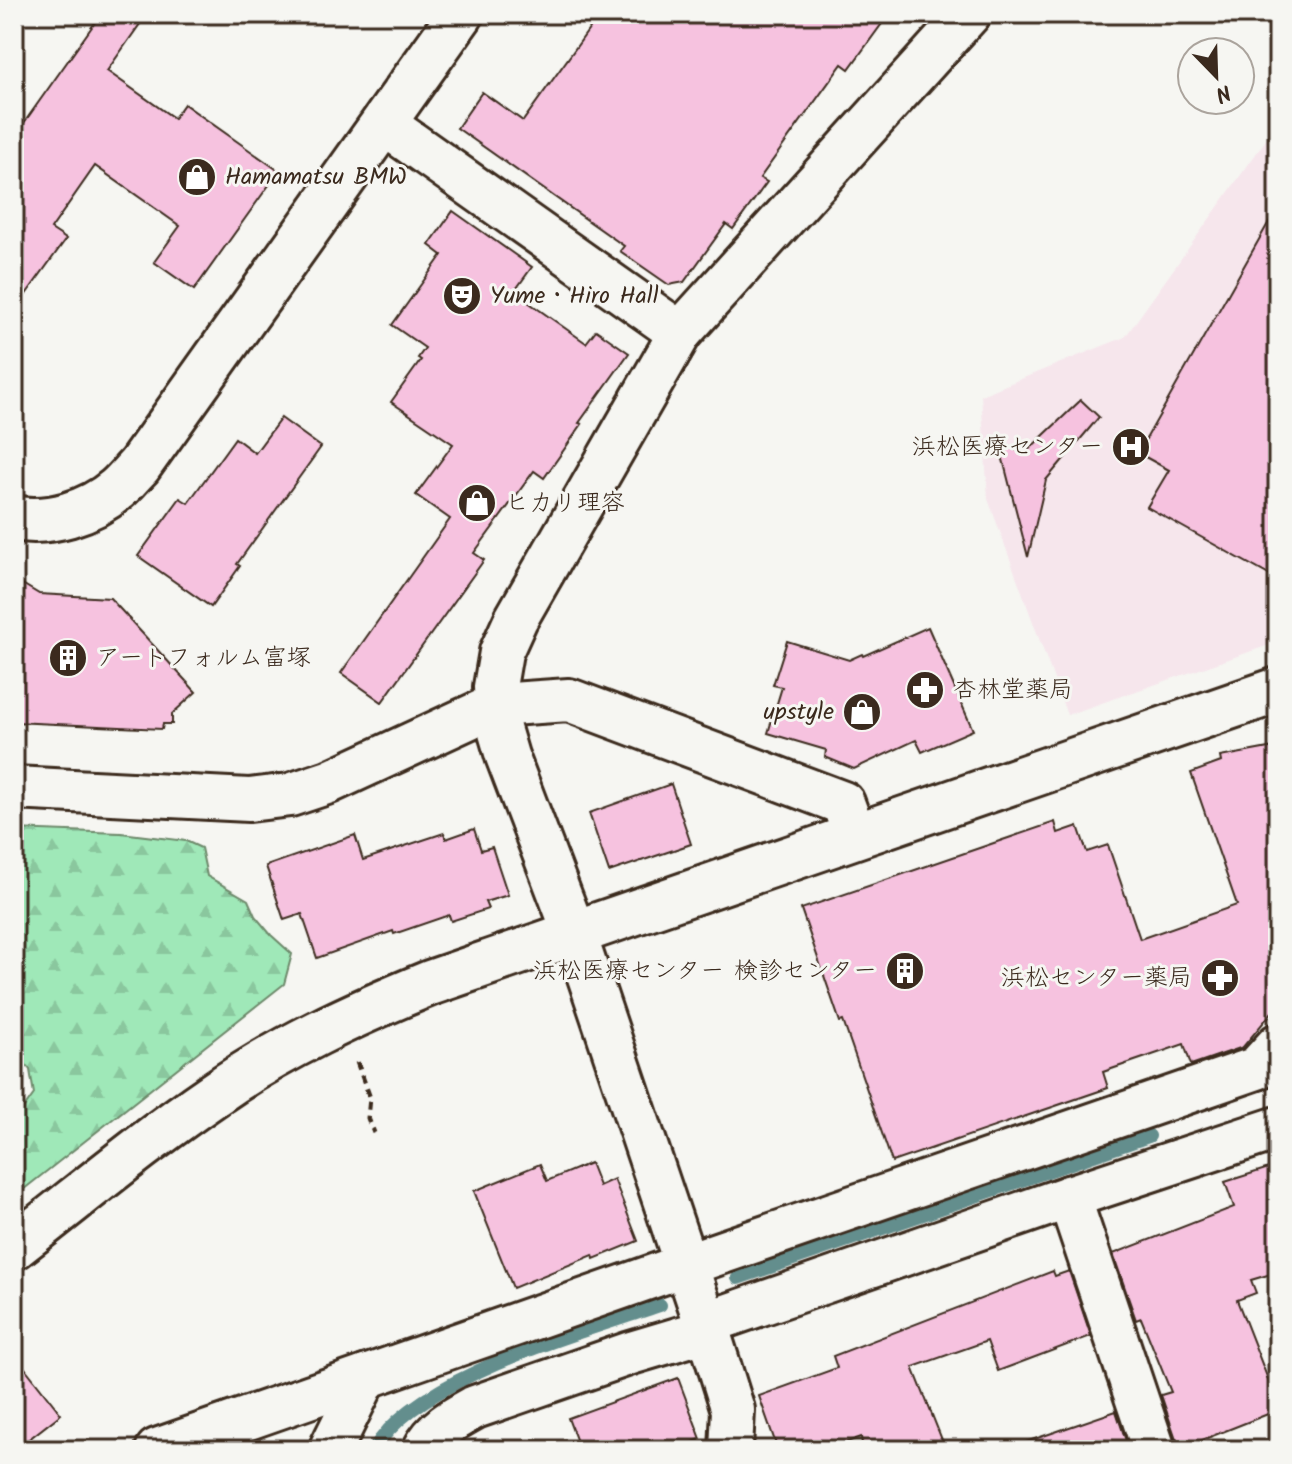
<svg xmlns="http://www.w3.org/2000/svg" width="1292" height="1464" font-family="Kalam,'Klee One',sans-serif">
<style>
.built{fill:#f6e6ec}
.forest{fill:url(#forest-firs);stroke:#6d896b;stroke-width:2}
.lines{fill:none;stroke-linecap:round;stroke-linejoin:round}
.stream{stroke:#648e8d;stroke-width:14}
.building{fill:#f6c2df;stroke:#3b2a1e;stroke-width:2}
.minor-casing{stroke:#3b2a1e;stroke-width:48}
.tertiary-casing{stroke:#3b2a1e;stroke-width:50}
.path{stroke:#3b2a1e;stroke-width:5;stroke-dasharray:8 6;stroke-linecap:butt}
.minor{stroke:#f6f6f2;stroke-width:42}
.tertiary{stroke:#f6f6f2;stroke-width:44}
.labels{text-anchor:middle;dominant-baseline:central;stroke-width:6;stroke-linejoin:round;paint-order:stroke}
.poi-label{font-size:24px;fill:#3b2a1e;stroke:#f6f6f2;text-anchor:start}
</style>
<defs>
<pattern id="forest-firs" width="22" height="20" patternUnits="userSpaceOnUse" patternTransform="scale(2)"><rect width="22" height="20" fill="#9fe8b8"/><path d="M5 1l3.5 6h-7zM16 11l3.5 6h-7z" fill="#8ac79e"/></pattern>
</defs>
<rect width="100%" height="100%" fill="#f6f6f2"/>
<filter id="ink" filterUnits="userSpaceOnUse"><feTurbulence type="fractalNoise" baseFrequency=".0125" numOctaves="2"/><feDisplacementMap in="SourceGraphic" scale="16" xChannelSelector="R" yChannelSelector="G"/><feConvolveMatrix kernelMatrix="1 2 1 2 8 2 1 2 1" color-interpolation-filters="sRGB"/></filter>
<g filter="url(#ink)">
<polygon class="built" points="1278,123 1278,642 1067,715 988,499 981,395 1125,337"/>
<polygon class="forest" points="14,829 121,833 186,841 201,848 207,876 248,900 255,916 271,935 292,954 284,984 14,1197 14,1122 34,1094 30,1070 14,1050"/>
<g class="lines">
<g class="stream">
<polyline points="738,1278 1149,1136"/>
<path d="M374,1450c40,-73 209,-118 286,-145"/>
</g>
</g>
<g class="building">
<polygon points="101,14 147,14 107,71 174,118 184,104 279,171 194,290 154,262 180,226 95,166 51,229 66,239 14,311 14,137"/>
<polygon points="600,14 889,14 849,69 842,64 760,178 767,182 733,229 726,224 684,282 669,285 620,251 624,246 457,128 482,92 523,121"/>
<polygon points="1278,206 1278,580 1147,507 1169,470 1138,453"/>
<polygon points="453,211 532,267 514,292 586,343 596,330 629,353 579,423 582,424 544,478 534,471 474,553 484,560 382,702 341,673 450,519 416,495 453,444 391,402 421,360 418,358 425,348 392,325 442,255 429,245"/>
<polygon points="1081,400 1099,417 1046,480 1028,557 998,440 1024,454"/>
<polygon points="281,418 321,447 237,564 240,566 211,607 138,556 180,498 188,503 235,438 255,453"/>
<polygon points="14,579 39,594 110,598 196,692 172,714 172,724 163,724 162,729 14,722"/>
<polygon points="928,627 973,730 922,752 916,740 854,769 825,757 826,750 768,733 782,687 773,685 787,641 849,660 862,654 863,656"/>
<polygon points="1274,747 1278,766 1278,1005 1243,1047 1191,1065 1184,1044 1103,1072 1108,1088 892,1162 843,1021 840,1022 801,909 1055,822 1058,833 1078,826 1087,852 1108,845 1140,939 1237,905 1191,773 1221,762 1220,757"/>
<polygon points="671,784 691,844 609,872 589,813"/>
<polygon points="474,829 481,850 492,847 508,895 485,902 488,909 451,921 449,915 394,934 393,931 317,958 302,914 284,920 266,866 355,835 363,860 444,833 446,839"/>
<polygon points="590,1163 599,1186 614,1179 638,1241 594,1259 593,1255 513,1288 474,1191 540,1164 547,1181"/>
<polygon points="1278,1165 1278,1272 1251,1280 1256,1293 1237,1300 1278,1405 1278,1410 1177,1450 1177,1442 1161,1395 1171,1392 1141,1318 1136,1320 1113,1254 1234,1207 1225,1182"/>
<polygon points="1053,1271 1055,1276 1069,1271 1091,1336 998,1371 987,1341 913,1367 946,1450 863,1450 861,1437 825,1450 778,1450 759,1396 837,1368 833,1356"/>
<polygon points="14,1354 61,1414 15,1450 14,1450"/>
<polygon points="678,1378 701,1439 672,1450 580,1450 568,1418"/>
<polygon points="1116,1411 1129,1450 1021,1450 1020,1444"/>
</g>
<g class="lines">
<defs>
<g id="minor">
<polyline points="383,123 680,333"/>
<polyline points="14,788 249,800 290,795 329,782 496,705 569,700 843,803 855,836"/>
<polyline points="1069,1197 1154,1450"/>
<polyline points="706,1323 1069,1197 1278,1128"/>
<polyline points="157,1450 685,1265 1257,1068 1278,1045"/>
<polyline points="330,1450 366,1377"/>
<path d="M424,1450c10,-21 31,-32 51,-43l156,-54 77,-23"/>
<polyline points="731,1450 733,1410 708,1330 574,932 507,756 497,722 495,687 501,652 516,619 680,333 969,14"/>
</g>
<g id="tertiary">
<path d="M14,518c35,7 76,-6 103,-29 8,-7 15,-16 22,-23l322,-452"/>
<path d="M14,1247c66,-51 130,-105 199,-152 67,-47 141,-81 217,-112l848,-293"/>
</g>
</defs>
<use href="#minor" class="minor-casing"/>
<use href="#tertiary" class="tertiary-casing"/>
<polyline class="path" points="357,1062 370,1098 368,1118 374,1133"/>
<use href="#minor" class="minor"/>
<use href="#tertiary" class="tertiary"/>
</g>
</g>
<defs>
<symbol id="shop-disc" viewBox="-11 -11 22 22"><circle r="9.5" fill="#3b2a1e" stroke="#f6f6f2"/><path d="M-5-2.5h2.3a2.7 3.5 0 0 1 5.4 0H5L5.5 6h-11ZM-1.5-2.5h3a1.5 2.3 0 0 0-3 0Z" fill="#fff"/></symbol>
<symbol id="theatre-disc" viewBox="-11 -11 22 22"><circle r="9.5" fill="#3b2a1e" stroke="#f6f6f2"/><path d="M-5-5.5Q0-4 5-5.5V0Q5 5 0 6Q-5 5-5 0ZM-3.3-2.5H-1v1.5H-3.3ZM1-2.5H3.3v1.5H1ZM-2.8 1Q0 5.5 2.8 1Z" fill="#fff"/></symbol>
<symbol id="hospital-disc" viewBox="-11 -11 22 22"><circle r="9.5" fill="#3b2a1e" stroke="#f6f6f2"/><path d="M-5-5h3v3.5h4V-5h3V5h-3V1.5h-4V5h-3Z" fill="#fff"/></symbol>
<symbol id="building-disc" viewBox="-11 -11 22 22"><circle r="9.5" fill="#3b2a1e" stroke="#f6f6f2"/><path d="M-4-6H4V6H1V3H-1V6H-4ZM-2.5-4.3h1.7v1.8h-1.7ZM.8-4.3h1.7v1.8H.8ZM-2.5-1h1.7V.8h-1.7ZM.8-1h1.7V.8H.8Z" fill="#fff"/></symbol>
<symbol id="pharmacy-disc" viewBox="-11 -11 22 22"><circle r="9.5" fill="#3b2a1e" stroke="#f6f6f2"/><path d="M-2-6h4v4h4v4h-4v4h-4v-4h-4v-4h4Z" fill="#fff"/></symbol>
</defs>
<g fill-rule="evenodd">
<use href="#shop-disc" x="175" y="155" width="44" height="44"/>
<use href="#theatre-disc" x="440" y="274" width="44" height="44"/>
<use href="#hospital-disc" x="1109" y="425" width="44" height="44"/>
<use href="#shop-disc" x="455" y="481" width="44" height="44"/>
<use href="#building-disc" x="46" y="636" width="44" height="44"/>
<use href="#pharmacy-disc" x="903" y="668" width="44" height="44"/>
<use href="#shop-disc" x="840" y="690" width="44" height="44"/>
<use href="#building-disc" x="883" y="949" width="44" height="44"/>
<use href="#pharmacy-disc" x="1198" y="956" width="44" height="44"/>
</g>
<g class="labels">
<g class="poi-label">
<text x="225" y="177">Hamamatsu BMW</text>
<text x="490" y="296">Yume・Hiro Hall</text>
<text x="1103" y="447" text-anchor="end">浜松医療センター</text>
<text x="505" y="503">ヒカリ理容</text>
<text x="96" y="658">アートフォルム富塚</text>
<text x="953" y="690">杏林堂薬局</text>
<text x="834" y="712" text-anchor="end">upstyle</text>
<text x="877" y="971" text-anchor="end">浜松医療センター 検診センター</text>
<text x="1192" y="978" text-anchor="end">浜松センター薬局</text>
</g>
</g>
<rect width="1292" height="1464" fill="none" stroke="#f6f6f2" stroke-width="48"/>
<rect x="24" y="24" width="1244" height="1416" fill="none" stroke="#3b2a1e" stroke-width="3" filter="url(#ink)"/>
<g transform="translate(1216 76) rotate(157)"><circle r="38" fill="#f6f6f2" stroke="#aba49d" stroke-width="2"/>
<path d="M0-6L14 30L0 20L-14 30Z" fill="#3b2a1e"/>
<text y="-12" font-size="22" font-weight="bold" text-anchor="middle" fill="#3b2a1e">N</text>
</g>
</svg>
